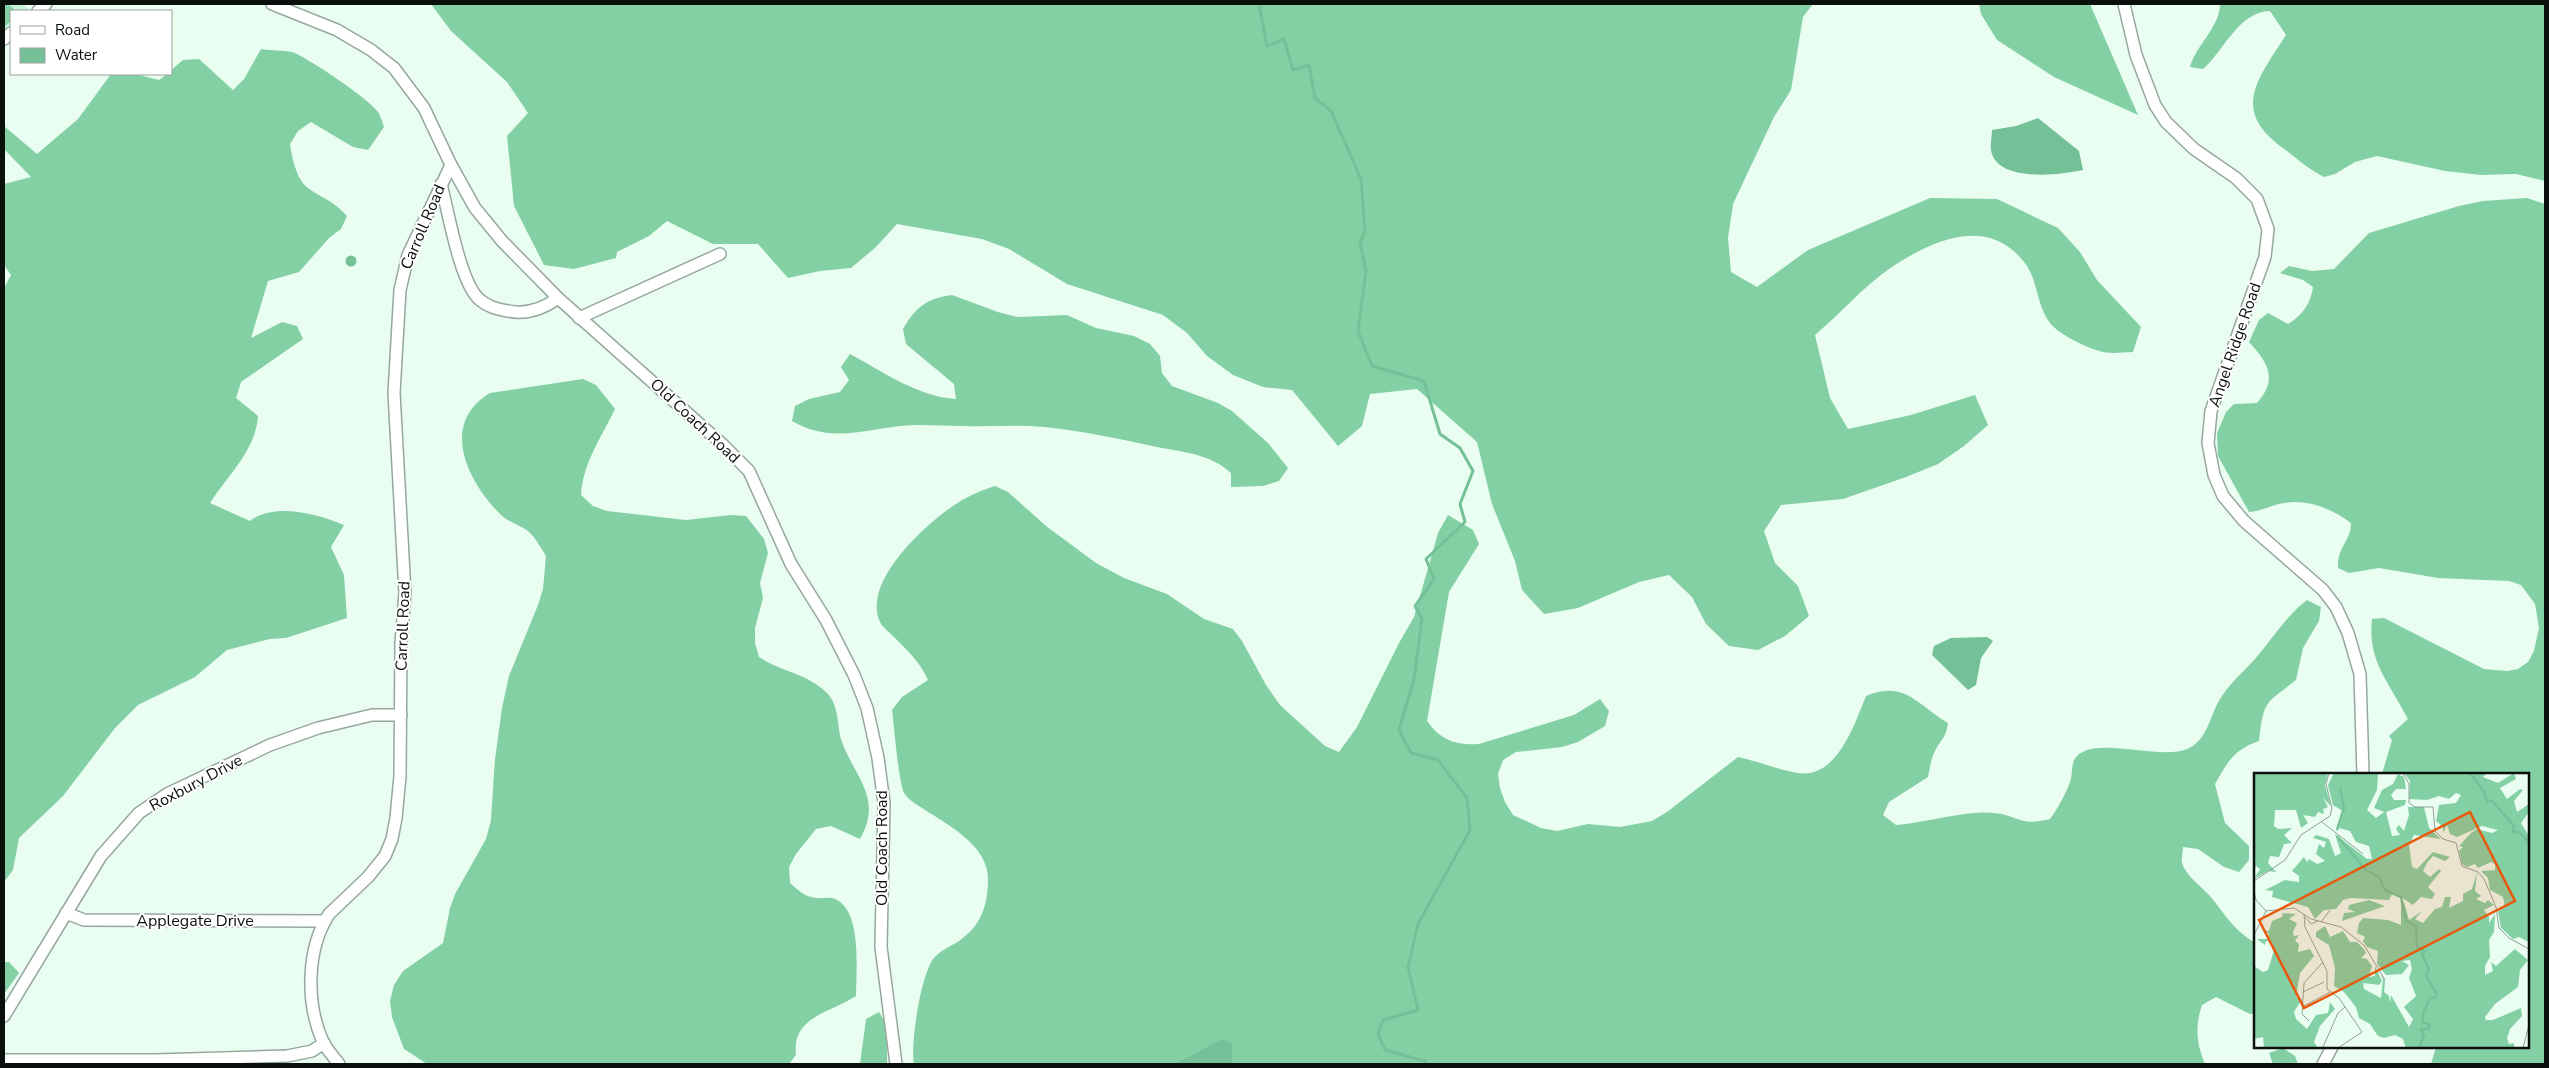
<svg xmlns="http://www.w3.org/2000/svg" width="2549" height="1068" font-family="'Nunito Sans',sans-serif">
<style>
.green{fill:#c4f5d8}
.forest{fill:#83d0a5}
.water{fill:#74c197}
.lines{fill:none;stroke-linecap:round;stroke-linejoin:round}
.stream{stroke:#74c197;stroke-width:3}
.minor-casing{stroke:#96a89d;stroke-width:14}
.minor{stroke:#fff;stroke-width:11}
.labels{text-anchor:middle;dominant-baseline:central;stroke-width:4;stroke-linejoin:round;paint-order:stroke}
.street-label{font-size:16px;fill:#0a110d;stroke:#fff}
.inset-river{fill:none;stroke:#74c197;stroke-width:2.5}
.inset-road{fill:none;stroke:#909f96;stroke-width:1}
.view{fill:#e8590c;fill-opacity:0.15;stroke:#e8590c;stroke-width:2.5}
.inset-edge{fill:none;stroke:#0a110d;stroke-width:2.5}
</style>
<rect width="100%" height="100%" fill="#eafdf1"/>
<polygon class="green" points="4,4 21,4 31,10 11,11 11,28 4,34"/>
<g class="forest">
<polygon points="4,4 8,4 16,11 11,11 11,21 4,27"/>
<path d="M431,4h1382l-10,13 -12,73 -17,27 -41,87 -5,34 3,34 26,15 51,-37 122,-52 67,1 61,29 22,24 17,28 44,47 -8,25c-9,0 -21,2 -30,0 -14,-3 -45,-18 -53,-29 -13,-17 -12,-40 -23,-57 -37,-53 -95,-26 -138,3 -25,17 -50,46 -74,66l15,63 18,31 63,-14 64,-20 13,30 -24,21 -26,18 -32,13 -63,22 -62,6 -17,26 11,32 23,23 11,30 -24,20 -27,14 -29,-4 -23,-22 -14,-27 -23,-22 -30,7 -61,26 -34,6 -22,-24 -7,-29 -23,-57 -15,-62 -60,-53 -47,5 -8,32 -24,20 -46,-56 -29,-3 -30,-12 -26,-19 -20,-23 -24,-18 -96,-31 -58,-35 -27,-10 -85,-15 -21,23 -25,21 -31,3 -32,7 -30,-34h-45l-46,-23 -18,15 -32,16 -1,6 -42,11 -30,-4 -30,-59 -7,-70 21,-23 -21,-31 -56,-51z"/>
<polygon points="1979,4 2090,4 2138,115 2054,77 1997,40 1981,14"/>
<path d="M2220,4h325v177l-29,-7 -35,1 -36,-4 -68,-15 -22,6 -20,12 -11,3c-16,-8 -28,-19 -41,-29 -53,-38 -25,-69 3,-113l-16,-24c-32,1 -46,40 -67,58l-13,-2c6,-22 30,-40 30,-63z"/>
<path d="M261,49c10,2 22,1 31,3 15,5 77,47 86,60 3,4 4,10 6,15l-16,23 -15,-3 -42,-25 -13,9 -8,13c2,13 6,35 18,44 15,11 25,12 39,28l-6,13 -12,9 -30,34 -31,9 -17,57 31,-16 15,4 6,13 -62,43 -5,16 22,18c-2,34 -31,60 -48,87l40,18c24,-19 68,-7 94,4l-13,22 13,28 3,43 -61,20 -16,1 -43,11 -32,27 -57,28 -23,23 -52,68 -44,42 -6,32 -9,12v-594l7,-13 -7,-10v-81l27,-7 -27,-28v-23l33,28 41,-35 33,-45h24l24,6 8,-6h4v-4l12,-10 16,-1 34,31 11,-11z"/>
<path d="M2527,198l18,6v860h-114l5,-17h92v-273h-146l10,-34 -3,-4 19,-17c-18,-36 -41,-57 -36,-100l12,-1 100,51 23,2 11,-2 10,-7 6,-11 5,-23 -4,-24 -14,-19 -12,-4 -71,-3 -59,-10 -30,5 -11,-5c-1,-22 13,-26 13,-45 -18,-14 -44,-24 -67,-20 -13,2 -22,8 -35,9l-31,-56 -1,-23 9,-21 8,-8 23,-1c22,-25 10,-41 -8,-61l10,-22 9,-7 20,11c14,-8 23,-21 25,-37l-10,-7 -23,-7 9,-7 23,5 22,-2 35,-36 90,-27 24,-5z"/>
<path d="M952,295l46,17 19,5 50,-2 29,13 38,8 16,8 10,12 2,17 10,13 46,17 14,8 36,32 20,25 -9,13 -16,5 -32,1v-14c-20,-19 -48,-21 -74,-26 -37,-8 -74,-16 -112,-20 -28,-3 -55,0 -83,-1 -15,0 -30,-1 -45,-1 -47,1 -82,21 -125,-4l3,-15 14,-7 31,-7 9,-12 -8,-13 9,-13c32,17 68,43 106,45l-2,-15 -48,-40 -3,-15c12,-21 24,-31 49,-34z"/>
<path d="M583,379l13,6 19,24c-14,29 -32,54 -34,86l12,11 14,5 79,9 45,-5 15,1 18,23 4,14 -8,30 3,15 -8,30v15l4,14c21,14 49,17 67,35 13,12 11,32 15,47 12,37 43,58 19,100l-29,-13 -15,3 -20,25 -7,13 1,16c8,7 15,14 26,15 5,1 11,-1 16,0 31,8 24,73 24,98 -26,17 -65,21 -60,59l-7,9h-362l-23,-15 -12,-32 -2,-16 4,-16 9,-14 40,-28 7,-35 5,-14 31,-55 5,-19 4,-61 7,-51 7,-32 29,-71 5,-16 3,-33c-5,-8 -11,-19 -18,-25 -9,-6 -22,-10 -29,-18 -33,-34 -59,-90 -9,-120z"/>
<path d="M995,486l13,6 38,34 50,37 28,15 43,16 37,25 29,10 9,12 24,44 14,20 45,41 14,6 18,-25 42,-84 15,-26 24,-84 10,-18 25,15 6,14 -30,48 -22,129c13,19 30,25 52,23l95,-29 26,-16 9,12 -4,15 -27,16 -16,5 -46,5 -13,8 -5,14 2,14 5,14 8,13 28,13 16,3 31,-7 32,3 32,-6 15,-9 71,-55c20,4 39,13 60,16 39,6 56,-48 68,-77 39,-16 50,8 82,27 -2,14 -5,14 -12,26 -5,8 -6,19 -8,28l-39,25 -6,13 13,10c28,-2 72,-15 97,-12 26,2 26,14 57,6 9,-13 16,-25 21,-40 1,-6 1,-14 3,-19 15,-27 85,1 113,-11 21,-9 22,-32 33,-50 9,-15 23,-27 35,-40 18,-21 30,-42 52,-59l14,7 -2,14 -16,27 -7,32c-32,25 -32,20 -37,61 -26,9 -31,21 -44,43l10,39 24,23v14l-10,12 -15,-5 -26,-18 -15,-2c0,5 -2,12 -1,16 4,13 19,23 28,33 14,17 23,33 42,45l3,-1v74h-5l-34,-17 -14,8c-7,20 -6,39 3,59h-1291c-4,-19 7,-91 20,-106 6,-7 17,-12 25,-17 22,-15 29,-36 29,-62 0,-32 -36,-52 -60,-67 -8,-6 -18,-10 -24,-19 -5,-9 -10,-68 -12,-83l10,-13 26,-17c-8,-18 -21,-30 -35,-44 -4,-4 -11,-9 -13,-14 -20,-42 54,-107 86,-124 9,-5 19,-9 29,-12z"/>
<polygon points="4,962 9,962 19,973 4,994"/>
<polygon points="879,1012 887,1025 887,1064 860,1064 866,1019"/>
<polygon points="2283,1048 2295,1056 2298,1064 2273,1064 2269,1053"/>
</g>
<g class="water">
<path d="M2038,118l41,33 4,19c-22,5 -87,13 -92,-20 -1,-6 1,-14 1,-20l24,-4z"/>
<circle cx="351" cy="261" r="5.5"/>
<polygon points="1987,637 1993,641 1981,658 1976,685 1968,690 1932,655 1934,646 1951,638"/>
<polygon points="1223,1039 1232,1044 1232,1064 1175,1064"/>
</g>
<g class="lines">
<polyline class="stream" points="1259,4 1267,46 1284,39 1293,70 1309,65 1315,98 1331,111 1361,179 1365,232 1360,242 1366,271 1358,331 1372,366 1424,381 1440,434 1460,448 1473,471 1460,504 1465,522 1426,559 1434,579 1415,606 1422,619 1414,679 1399,730 1411,753 1438,760 1467,798 1470,830 1418,924 1408,967 1418,1010 1383,1020 1378,1034 1385,1050 1425,1061 1426,1064"/>
<defs>
<g id="minor">
<polyline points="272,4 337,30 371,50 394,68 424,108 451,165 475,208 502,241 558,298 722,444 749,471 791,564 826,620 854,675 867,708 878,758 884,803 881,947 896,1064"/>
<polyline points="2124,4 2136,55 2155,105 2166,122 2194,149 2236,178 2257,199 2268,229 2265,257 2211,411 2208,443 2214,475 2223,496 2244,521 2323,590 2336,607 2348,633 2360,674 2363,774"/>
<polyline points="38,11 46,4"/>
<polyline points="4,39 11,33"/>
<path d="M441,184c7,26 19,100 39,116 8,7 17,9 28,11 19,4 35,-2 50,-13"/>
<polyline points="579,318 720,254"/>
<polyline points="66,913 84,920 325,921"/>
<polyline points="4,1016 101,856 139,813 167,794 270,745 318,728 372,715 401,715"/>
<polyline points="4,1060 156,1060 287,1056 312,1051 324,1043"/>
<path d="M339,1064c-5,-7 -12,-14 -16,-22 -17,-38 -17,-92 6,-128l39,-37 17,-21 7,-17 4,-21 4,-42 1,-133 4,-50 -11,-200 6,-103 8,-35 43,-90"/>
<polyline points="2323,1064 2332,1047"/>
</g>
</defs>
<use href="#minor" class="minor-casing"/>
<use href="#minor" class="minor"/>
</g>
<g class="labels">
<g class="street-label">
<text transform="translate(423 227) rotate(-67)">Carroll Road</text>
<text transform="translate(2235 345) rotate(-71)">Angel Ridge Road</text>
<text transform="translate(695 421) rotate(43)">Old Coach Road</text>
<text transform="translate(403 626) rotate(-88)">Carroll Road</text>
<text transform="translate(196 783) rotate(-28)">Roxbury Drive</text>
<text transform="translate(882 848) rotate(-90)">Old Coach Road</text>
<text x="195" y="921">Applegate Drive</text>
</g>
</g>
<g transform="translate(2254 773)">
<rect width="275" height="275" fill="#eafdf1"/>
<path d="M0,0h74l-3,12 6,21 -8,-8 5,9 -5,2 1,5 -6,-2 -3,5 -12,-2 5,8 -7,5 -5,-18h-21l-1,16 4,3 14,-1 -8,7 8,8 -8,1 -5,13 -9,-1 -2,7 8,9 -8,-1 -14,8 6,-10 -4,-3 -2,4zM80,0h44l-1,17 -10,20 9,8 8,-6 -10,-4 8,-18 11,-6 5,-10 6,3 2,12h-10l-5,6 3,5h12l-1,5 -19,7 6,24 8,-1 -4,-6 3,-4 5,6 5,-16 -1,-8h16l5,21 12,11 -27,-4 -5,10 3,22 5,2 16,-17 17,5 -5,4 -12,-5 -6,7 -4,8 7,6 9,-8 2,2 -13,16 7,7 -3,5 -11,-2 -8,8 -20,-13 -4,8 -38,-2 -8,2 -7,9 -12,1 -9,9 -7,-12 -36,-10 1,-6 -8,-1 20,-10 14,2v-6l-7,-5 12,-14 3,5 2,-3 8,5 8,-3 -9,-7 3,-10 5,4 2,-6 -13,-4 3,-3 13,4 6,17 6,-3 -6,-19 32,25h5l-3,-13 -13,-4 -6,-11 -11,-3 5,-16 -11,-7 -5,-20zM150,0h83l-4,4 15,6 16,-10 2,6 -16,9 7,11 13,-10 3,1 -9,11 3,11 12,-8v8l-8,11 8,13v106l-10,-5 -6,2 -12,-11 -3,-17 7,-4 -2,-10 -13,-7 -2,-12 -7,-7 14,-1v-6l-4,-2 -13,6 -3,-4 -8,3 -5,-3 -3,-13 4,-4 -4,-1 12,-13 6,-4 15,4 6,-3 -16,-4 -25,11 -7,-3 -3,-9 -4,8v-6l-7,-6 3,-16 17,-2 5,-8 -5,-2 -7,6 -10,-3 -12,4 -18,-1 1,-18zM223,99l-2,19 6,5 -5,3 9,4 3,-3 6,5 -10,5 5,7v6l6,-9 -3,-4 3,2v3l-1,17 -5,8 1,17 -5,9v9l8,-4 -2,-9 5,4 19,-17 13,11 -8,10 -2,17 -23,17 -10,13 1,3h7l28,-12 1,8 -12,13 -3,9 2,6 5,-1v5h-108l-3,-9 -8,-4 -11,3 -6,-2 -8,-12 -11,-6 -3,-11 -12,-15 -10,-6 1,-18 -6,-23 -13,-8v-5l9,-6 5,11 13,-6 7,11h7l7,7 2,4 -5,5 6,1 5,7 -3,11 6,-1v-10l7,15 -3,4 -16,-2 1,6 17,9 2,-18 -2,-5 4,6 -1,11 5,4 1,7 1,-8 18,32 4,-8 -9,-12 12,-11 -7,-18 3,-9 -2,-9 -8,1 7,4 -7,9 -16,1 -9,-11 1,-13 -11,-4 -4,-6 2,-4 -8,-4 2,-10 4,-5 25,2 13,5v-24l3,1 5,18 13,-9 -7,8 8,4 12,-14 7,-2 3,-10h6l-2,11 14,-7v-7l9,-5zM115,127l16,6 -43,15 2,-8 11,-1 -7,-3 1,-4zM29,140l13,1 -7,5 8,4 -4,9 1,4 5,-1 -4,6 4,3 -1,8 12,-3 4,7 -14,17 -4,24 6,2 -8,13 2,7 11,10 9,-14 12,-2 2,-11 5,7 -15,17 -6,16 4,6h-54l-1,-11 -9,2v-73l9,6 5,-2 6,-20 -2,-8 -6,-1 -1,4 -8,-6h11l1,-6 -8,-3 8,1 3,-10 10,-4z" fill="#83d0a5"/>
<path class="inset-river" d="M216,0l14,18 3,11 5,-1 22,25 -1,6 7,1 9,9M83,57l7,-22 -4,-21M83,63l29,34 13,7 6,13 16,7 5,24 10,5 1,21 8,4 -3,3 7,15 -3,7 11,18 -2,4M165,275l5,-12 -3,-7h7l2,-4 -7,-3v-8l7,-16h5"/>
<path class="inset-road" d="M149,0l6,11v19l6,4h18l2,24 8,8 13,4 6,23 16,6 6,7 12,28 3,21 10,10 20,11M68,49l41,32M0,108l31,-21 16,-25 29,-19 2,-8 -6,-24 3,-11M0,118l2,9 10,11M12,138l28,-3 17,11 30,8 23,18 21,35M50,141l1,13 22,44v18l12,9 23,34 -24,16M51,144l6,7 7,-3M67,149l9,-12M0,162l12,-24M49,219l21,-10M48,234l28,-15M55,248l-7,-7 2,-31 19,-21M69,274l15,-34 7,-6M269,275l6,-23"/>
<path class="view" d="M216,39l45,89 -211,107 -45,-88z"/>
<rect width="275" height="275" class="inset-edge"/>
</g>
<rect width="2549" height="1068" fill="none" stroke="#0a110d" stroke-width="10"/>
<rect x="10" y="10" width="162" height="65" fill="#ffffff" stroke="#9da09e"/>
<rect x="20" y="26" width="25" height="8" fill="#ffffff" stroke="#9da09e"/>
<text x="55" y="35" font-size="15" fill="#0a110d">Road</text>
<rect x="20" y="48" width="25" height="15" fill="#74c197" stroke="#9da09e"/>
<text x="55" y="60" font-size="15" fill="#0a110d">Water</text>
</svg>
